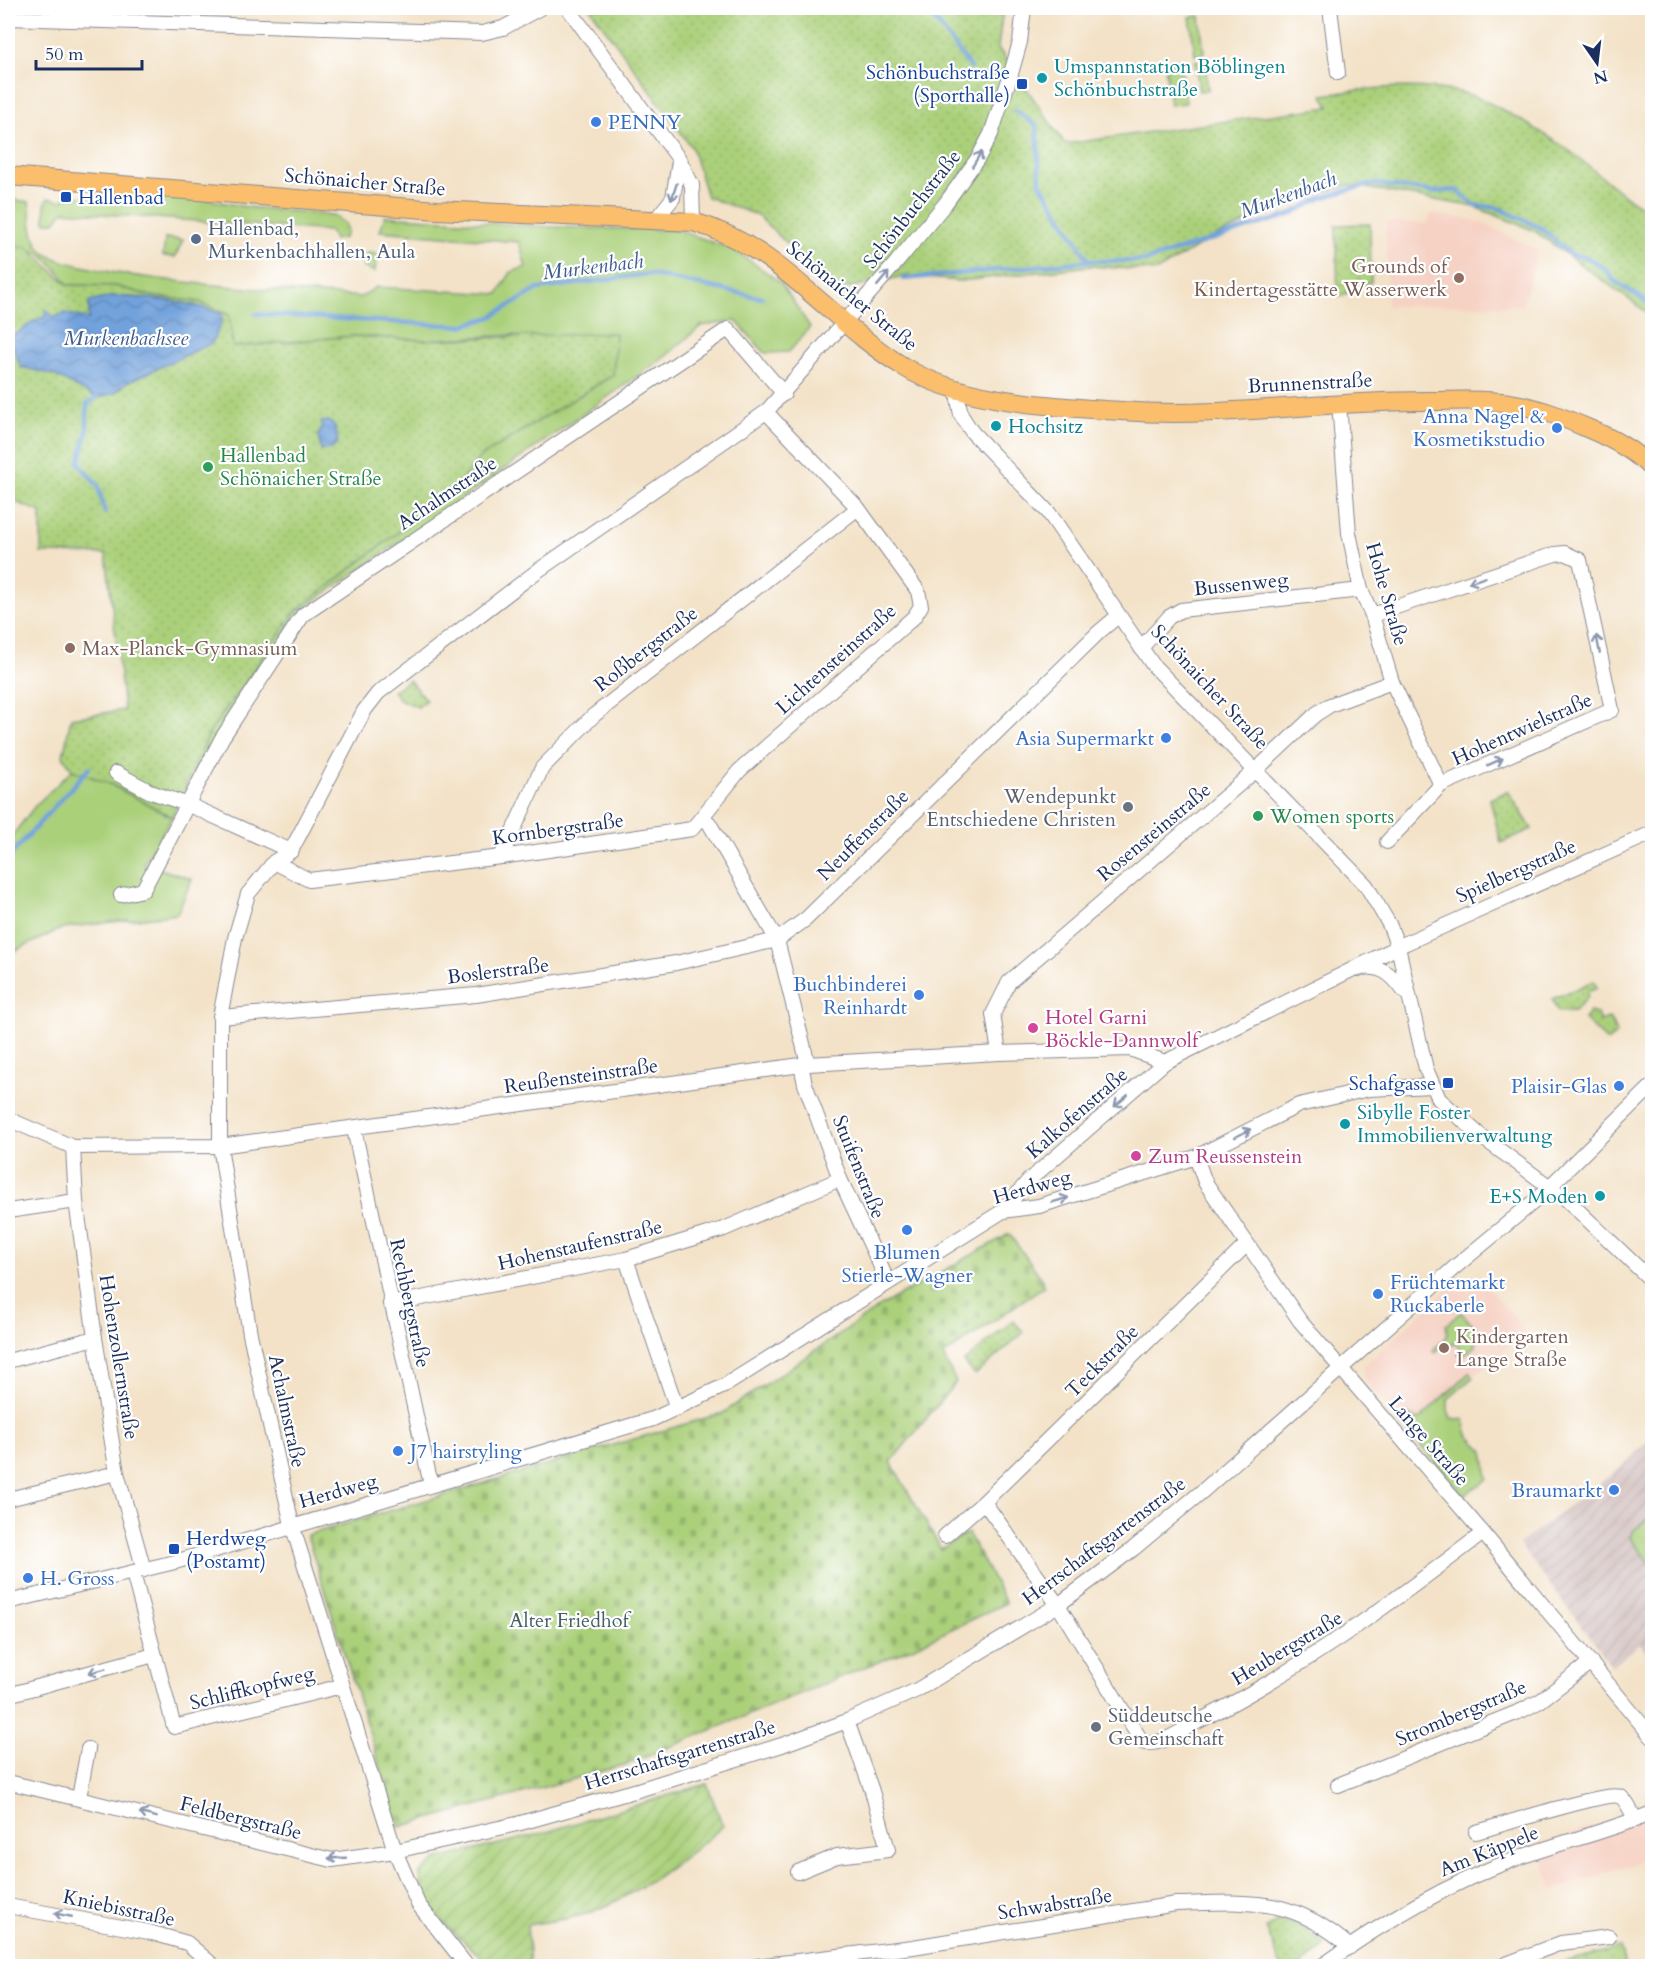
<svg xmlns="http://www.w3.org/2000/svg" width="1660" height="1974" font-family="Cardo,serif">
<style>
.built{fill:#f6d2c4}
.industrial{fill:url(#industrial-furrows)}
.grass{fill:#abd07a;stroke:#63806c;stroke-width:1.5}
.cemetery{fill:url(#cemetery-stones);stroke:#63806c;stroke-width:1.5}
.park{fill:url(#park-dots);stroke:#63806c;stroke-width:1.5}
.garden{fill:url(#garden-furrows);stroke:#63806c;stroke-width:1.5}
.water{fill:url(#water-waves);stroke:#46689d;stroke-width:1.5}
.lines{fill:none;stroke-linecap:round;stroke-linejoin:round}
.stream{stroke:#72a2dc;stroke-width:4.5}
.minor-casing{stroke:#878892;stroke-width:16}
.major-casing{stroke:#878892;stroke-width:20}
.minor{stroke:#fff;stroke-width:14}
.major{stroke:#fabe6d;stroke-width:18}
.oneway{stroke:#8d97ae}
.culture-dot{fill:#0f9aa8;stroke:#fff;stroke-width:2}
.transit-dot{fill:#1a4fb4;stroke:#fff;stroke-width:2}
.shop-dot{fill:#3f7fe0;stroke:#fff;stroke-width:2}
.service-dot{fill:#5c6f8a;stroke:#fff;stroke-width:2}
.education-dot{fill:#8d6e63;stroke:#fff;stroke-width:2}
.leisure-dot{fill:#2e9e5b;stroke:#fff;stroke-width:2}
.worship-dot{fill:#6b7280;stroke:#fff;stroke-width:2}
.hotel-dot{fill:#d1479c;stroke:#fff;stroke-width:2}
.labels{text-anchor:middle;dominant-baseline:central;stroke-width:4.5;stroke-linejoin:round;paint-order:stroke}
.culture-label{font-size:20px;fill:#0d838f;stroke:#fff;text-anchor:start}
.transit-label{font-size:20px;fill:#164399;stroke:#fff;text-anchor:end}
.shop-label{font-size:20px;fill:#366cbe;stroke:#fff;text-anchor:end}
.street-label{font-size:20px;fill:#1b2f5e;stroke:#fff}
.service-label{font-size:20px;fill:#4e5e75;stroke:#fff;text-anchor:start}
.education-label{font-size:20px;fill:#785e54;stroke:#fff;text-anchor:start}
.leisure-label{font-size:20px;fill:#27864d;stroke:#fff;text-anchor:start}
.worship-label{font-size:20px;fill:#5b616d;stroke:#fff;text-anchor:end}
.hotel-label{font-size:20px;fill:#b23c85;stroke:#fff;text-anchor:start}
.park-label{font-size:20px;fill:#465f66;stroke:#fff}
.water-label{font-size:21px;font-style:italic;fill:#3e5d90;stroke:#fff}
</style>
<defs>
<pattern id="industrial-furrows" width="10" height="10" patternUnits="userSpaceOnUse" patternTransform="scale(1.5)"><rect width="10" height="10" fill="#d1bfbe"/><path d="M-1 1l2-2M0 10L10 0M9 11l2-2" fill="none" stroke="#b3a4a6"/></pattern>
<pattern id="cemetery-stones" width="16" height="16" patternUnits="userSpaceOnUse" patternTransform="scale(1.5)"><rect width="16" height="16" fill="#abd07a"/><path d="M2 7V4a2 2 0 0 1 4 0v3zM10 15v-3a2 2 0 0 1 4 0v3z" fill="#93b36c"/></pattern>
<pattern id="park-dots" width="8" height="8" patternUnits="userSpaceOnUse" patternTransform="scale(1.5)"><rect width="8" height="8" fill="#abd07a"/><path d="M2 2h.1M6 6h.1" fill="none" stroke="#93b36c" stroke-width="1.8" stroke-linecap="round"/></pattern>
<pattern id="garden-furrows" width="10" height="10" patternUnits="userSpaceOnUse" patternTransform="scale(1.5)"><rect width="10" height="10" fill="#abd07a"/><path d="M-1 1l2-2M0 10L10 0M9 11l2-2" fill="none" stroke="#93b36c"/></pattern>
<pattern id="water-waves" width="16" height="10" patternUnits="userSpaceOnUse" patternTransform="scale(1.5)"><rect width="16" height="10" fill="#72a2dc"/><path d="M0 5q4-4 8 0t8 0" fill="none" stroke="#5d84b6"/></pattern>
</defs>
<rect width="100%" height="100%" fill="#fff"/>
<filter id="ink" filterUnits="userSpaceOnUse"><feTurbulence type="fractalNoise" baseFrequency=".0167" numOctaves="2"/><feDisplacementMap in="SourceGraphic" scale="12" xChannelSelector="R" yChannelSelector="G"/><feConvolveMatrix kernelMatrix="1 2 1 2 8 2 1 2 1" color-interpolation-filters="sRGB"/></filter>
<filter id="wash" filterUnits="userSpaceOnUse"><feTurbulence type="fractalNoise" baseFrequency=".008" numOctaves="4" result="noise"/><feDisplacementMap in="SourceGraphic" scale="24" xChannelSelector="R" yChannelSelector="G"/><feGaussianBlur stdDeviation="1.35" result="paint"/><feColorMatrix in="noise" values="0 0 0 0 0 0 0 0 0 0 0 0 0 0 0 0 0 1.4 0 .05"/><feComposite in="paint" operator="in"/></filter>
<g filter="url(#wash)">
<rect width="100%" height="100%" fill="#f3e2c7"/>
<g class="built">
<polygon points="1431,213 1478,221 1538,250 1523,305 1387,306 1386,221 1427,224"/>
<polygon points="1463,1275 1475,1288 1483,1281 1526,1331 1473,1377 1470,1372 1418,1420 1405,1413 1400,1418 1363,1378 1363,1366"/>
<polygon points="1652,1800 1652,1857 1553,1891 1538,1844 1629,1814"/>
</g>
<polygon class="industrial" points="1652,1438 1652,1661 1640,1644 1612,1666 1519,1544 1626,1463"/>
<g class="grass">
<polygon points="1200,16 1204,54 1195,55 1190,17"/>
<polygon points="1205,60 1208,90 1199,91 1195,61"/>
<polygon points="122,193 195,197 247,207 333,215 345,224 347,232 344,238 334,240 330,231 63,211 55,222 45,222 45,205 48,198 63,201 64,198"/>
<path d="M8,199l21,3c2,14 2,36 12,48 27,29 270,43 320,47l15,-10 122,7 13,-22 15,-5 -7,-25 -139,-11 5,-15 166,11 127,3 56,20 35,24 12,9 29,44 -21,25 -24,1 -29,-32 -35,5 -36,31 -366,255 -102,165 -4,-8 18,-39 84,-118 159,-123 26,-32 133,-82 -100,-40 -89,5 -71,-4 -121,11 -4,-33 -29,-12 -48,-6 -36,-10 -47,-1c-17,-26 -29,-36 -60,-41z"/>
<polygon points="165,238 183,240 175,257 163,256"/>
<polygon points="367,253 377,254 375,272 363,267 362,258"/>
<polygon points="72,770 108,783 172,817 144,864 192,879 177,914 63,928 8,954 8,841 35,806"/>
<polygon points="1461,1312 1475,1328 1475,1346 1462,1357 1458,1353 1461,1350 1455,1343 1451,1345 1448,1343 1434,1353 1433,1350 1448,1335 1446,1325"/>
<polygon points="1470,1372 1473,1377 1448,1399 1448,1411 1452,1418 1464,1420 1468,1435 1484,1451 1488,1479 1464,1495 1400,1423 1400,1418 1405,1413 1419,1420"/>
<polygon points="1652,1516 1652,1567 1630,1537 1633,1531"/>
</g>
<polygon class="cemetery" points="1009,1234 1043,1280 1041,1282 1044,1286 943,1356 956,1382 891,1462 941,1549 968,1533 1006,1603 912,1648 628,1764 399,1827 307,1535 723,1413 884,1304"/>
<g class="park">
<path d="M590,8h413l-5,40 67,96 264,-37 -6,-12c45,-7 91,-12 136,-3 26,4 94,46 116,63 21,16 53,48 77,55v106l-119,-86 -58,-23 -125,-22 -41,10 -97,43 -55,33 -66,-5 -131,15 -55,-5 -76,16 -32,-39 -40,-38 -50,-18 -15,-49z"/>
<polygon points="1180,62 1186,103 1170,105 1165,64"/>
<polygon points="1370,224 1371,282 1338,297 1336,225"/>
<polygon points="8,245 27,247 68,285 115,286 151,296 199,302 229,315 233,347 353,336 424,340 616,333 613,375 480,457 454,489 295,612 211,730 172,817 108,783 72,770 63,756 71,718 124,710 106,554 41,553 41,512 10,500"/>
<polygon points="409,680 426,700 418,707 401,700 393,691"/>
<polygon points="1508,791 1532,829 1501,843 1490,799"/>
<polygon points="1594,981 1597,988 1587,992 1588,997 1574,1011 1558,1012 1552,999"/>
<polygon points="1590,1012 1597,1014 1600,1021 1609,1018 1617,1033 1607,1041 1584,1019"/>
<polygon points="1013,1321 1024,1332 975,1375 964,1362"/>
<polygon points="1278,1920 1300,1926 1325,1945 1300,1966 1281,1966 1266,1928"/>
<polygon points="1620,1948 1625,1966 1549,1966"/>
</g>
<path class="garden" d="M707,1784l16,42c-35,31 -100,79 -145,90 -17,4 -34,6 -51,9l3,41h-37c-27,-23 -72,-53 -73,-93l18,-14 98,-24z"/>
<g class="water">
<path d="M114,296c37,3 74,4 108,18v7l-10,22 -86,40 -11,10 -18,5 -43,-23 -33,-8 -9,-23h-4v-7c14,-3 21,-17 37,-20v-8l9,8 11,-4 24,6v-17z"/>
<polygon points="329,421 335,426 338,442 332,449 321,450 318,435 322,429 321,422"/>
</g>
<g class="lines">
<g class="stream">
<polyline points="926,8 971,68"/>
<polyline points="1015,110 1037,126 1040,183 1089,261"/>
<polyline points="903,279 1089,261 1145,261 1289,215 1321,198 1352,189 1375,184 1435,192 1457,190 1474,205 1498,208 1541,228 1570,254 1588,258 1607,270 1613,280 1652,305"/>
<polyline points="256,314 461,326 491,317 538,289 649,274 762,298"/>
<polyline points="97,398 87,404 87,432 79,463 98,486 105,513"/>
<polyline points="8,858 89,768"/>
</g>
</g>
</g>
<g filter="url(#ink)">
<g class="lines">
<defs>
<g id="minor">
<polyline points="568,8 679,159 692,185 693,222"/>
<polyline points="1330,8 1338,73"/>
<polyline points="8,18 482,33 503,28 540,8"/>
<polyline points="656,219 673,198 679,161"/>
<polyline points="956,388 961,415 972,432 1049,513 1153,665 1366,885 1389,924 1398,947 1426,1069 1439,1099 1483,1138 1565,1198 1652,1281"/>
<polyline points="1339,403 1349,533 1361,590 1372,615 1392,682 1441,785"/>
<polyline points="1372,615 1555,554 1565,553 1580,560 1612,710 1441,785 1387,842"/>
<polyline points="1141,648 1169,617 1181,610 1361,590"/>
<polyline points="116,773 151,792 189,805 291,851"/>
<polyline points="702,817 739,771 914,617 921,606 918,591 858,508 766,412"/>
<polyline points="501,857 542,768 593,716 858,508"/>
<polyline points="121,895 143,890 222,738 303,615 728,329 784,394"/>
<path d="M1358,969c21,-6 34,5 46,22"/>
<polyline points="220,1017 476,995 676,963 777,940 709,823 702,817 692,829 501,857 309,880 274,862"/>
<polyline points="999,1053 993,1014 1009,982 1256,770 1316,714 1330,705 1392,682"/>
<polyline points="808,1064 777,940 806,919 1099,632 1118,616"/>
<polyline points="801,1065 805,1084 840,1179 888,1282"/>
<polyline points="8,1119 73,1147 220,1146 808,1064 999,1053 1130,1049 1165,1062"/>
<polyline points="354,1129 431,1485"/>
<polyline points="73,1147 76,1201 95,1338 117,1473 144,1570"/>
<polyline points="1196,1157 1205,1182 1300,1321 1483,1533 1652,1737"/>
<polyline points="8,1211 76,1201"/>
<polyline points="1003,1211 1028,1181 1165,1062 1406,943 1652,833"/>
<path d="M1246,1245l-262,257 74,103 84,137c17,6 40,-12 55,-20 103,-52 195,-119 286,-189"/>
<polyline points="626,1259 677,1409"/>
<polyline points="390,1304 626,1259 724,1229 840,1179"/>
<polyline points="8,1361 95,1338"/>
<polyline points="8,1499 117,1473"/>
<polyline points="945,1536 984,1502"/>
<polyline points="133,1573 174,1727 342,1686"/>
<polyline points="8,1602 175,1562 653,1419 724,1386 1003,1211 1039,1206 1196,1157 1299,1105 1369,1089 1432,1086"/>
<polyline points="8,1695 154,1655"/>
<polyline points="8,1782 332,1860 395,1851 517,1824 638,1790 782,1745 847,1721 917,1690 1058,1605 1133,1549 1205,1489 1455,1267 1537,1199 1652,1086"/>
<polyline points="1338,1785 1523,1710 1540,1701 1591,1662"/>
<polyline points="79,1798 88,1749"/>
<path d="M1476,1832c19,-5 134,-42 145,-35 6,4 11,17 15,23"/>
<polyline points="798,1872 837,1856 888,1850 872,1791 847,1721"/>
<polyline points="8,1906 149,1932 187,1943 214,1966"/>
<polyline points="467,1966 418,1904 395,1851 292,1525 250,1334 220,1146 220,1017 235,938 248,894 274,862 291,851 364,711 378,693 536,572 766,412 896,263 945,204 978,158 991,134 1010,77 1020,42 1024,8"/>
<path d="M756,1966l157,-19 263,-43c72,-2 115,-9 174,43"/>
<path d="M1322,1966c61,-44 124,-82 196,-108 44,-16 91,-27 134,-45"/>
<polyline points="1501,1966 1561,1943 1609,1937"/>
</g>
<path id="major" d="M8,176l429,34 256,12c88,24 136,100 211,145 59,36 149,39 217,44 100,8 208,-11 310,-10 26,0 52,-2 78,2 28,4 53,14 78,25 24,10 48,22 65,41"/>
</defs>
<use href="#minor" class="minor-casing"/>
<use href="#major" class="major-casing"/>
<use href="#minor" class="minor"/>
<use href="#major" class="major"/>
</g>
<defs><path id="oneway-shaft" d="M-6 0H5M1.5-3L5.5 0L1.5 3" fill="none" stroke-width="1.6" stroke-linecap="round" stroke-linejoin="round" transform="scale(1.5)"/></defs>
<g class="oneway">
<use href="#oneway-shaft" transform="translate(977 159) rotate(-59)"/>
<use href="#oneway-shaft" transform="translate(674 192) rotate(108)"/>
<use href="#oneway-shaft" transform="translate(883 279) rotate(-50)"/>
<use href="#oneway-shaft" transform="translate(1477 580) rotate(162)"/>
<use href="#oneway-shaft" transform="translate(1598 644) rotate(-101)"/>
<use href="#oneway-shaft" transform="translate(1495 762) rotate(-24)"/>
<use href="#oneway-shaft" transform="translate(1121 1101) rotate(139)"/>
<use href="#oneway-shaft" transform="translate(1243 1133) rotate(-27)"/>
<use href="#oneway-shaft" transform="translate(1060 1200) rotate(-17)"/>
<use href="#oneway-shaft" transform="translate(97 1671) rotate(165)"/>
<use href="#oneway-shaft" transform="translate(148 1815) rotate(-166)"/>
<use href="#oneway-shaft" transform="translate(337 1858) rotate(178)"/>
<use href="#oneway-shaft" transform="translate(63 1915) rotate(-169)"/>
</g>
</g>
<g class="culture-dot">
<circle cx="1042" cy="78" r="6"/>
<circle cx="996" cy="426" r="6"/>
<circle cx="1345" cy="1124" r="6"/>
<circle cx="1600" cy="1196" r="6"/>
</g>
<g class="transit-dot">
<rect x="1016" y="78" width="12" height="12" rx="3"/>
<rect x="60" y="191" width="12" height="12" rx="3"/>
<rect x="1442" y="1077" width="12" height="12" rx="3"/>
<rect x="168" y="1543" width="12" height="12" rx="3"/>
</g>
<g class="shop-dot">
<circle cx="596" cy="122" r="6"/>
<circle cx="1557" cy="428" r="6"/>
<circle cx="1166" cy="738" r="6"/>
<circle cx="919" cy="995" r="6"/>
<circle cx="1619" cy="1086" r="6"/>
<circle cx="907" cy="1230" r="6"/>
<circle cx="1378" cy="1294" r="6"/>
<circle cx="398" cy="1451" r="6"/>
<circle cx="1614" cy="1490" r="6"/>
<circle cx="28" cy="1578" r="6"/>
</g>
<circle class="service-dot" cx="196" cy="239" r="6"/>
<g class="education-dot">
<circle cx="1459" cy="278" r="6"/>
<circle cx="70" cy="648" r="6"/>
<circle cx="1444" cy="1348" r="6"/>
</g>
<g class="leisure-dot">
<circle cx="208" cy="467" r="6"/>
<circle cx="1258" cy="816" r="6"/>
</g>
<g class="worship-dot">
<circle cx="1128" cy="807" r="6"/>
<circle cx="1096" cy="1727" r="6"/>
</g>
<g class="hotel-dot">
<circle cx="1033" cy="1028" r="6"/>
<circle cx="1136" cy="1156" r="6"/>
</g>
<g class="labels">
<g class="culture-label">
<text x="1054" y="66">Umspannstation Böblingen<tspan x="1054" dy="23">Schönbuchstraße</tspan></text>
<text x="1008" y="426">Hochsitz</text>
<text x="1357" y="1112">Sibylle Foster<tspan x="1357" dy="23">Immobilienverwaltung</tspan></text>
<text x="1588" y="1196" text-anchor="end">E+S Moden</text>
</g>
<g class="transit-label">
<text x="1010" y="72">Schönbuchstraße<tspan x="1010" dy="23">(Sporthalle)</tspan></text>
<text x="78" y="197" text-anchor="start">Hallenbad</text>
<text x="1436" y="1083">Schafgasse</text>
<text x="186" y="1538" text-anchor="start">Herdweg<tspan x="186" dy="23">(Postamt)</tspan></text>
</g>
<g class="shop-label">
<text x="608" y="122" text-anchor="start">PENNY</text>
<text x="1545" y="416">Anna Nagel &amp;<tspan x="1545" dy="23">Kosmetikstudio</tspan></text>
<text x="1154" y="738">Asia Supermarkt</text>
<text x="907" y="984">Buchbinderei<tspan x="907" dy="23">Reinhardt</tspan></text>
<text x="1607" y="1086">Plaisir-Glas</text>
<text x="907" y="1252" text-anchor="middle">Blumen<tspan x="907" dy="23">Stierle-Wagner</tspan></text>
<text x="1390" y="1282" text-anchor="start">Früchtemarkt<tspan x="1390" dy="23">Ruckaberle</tspan></text>
<text x="410" y="1451" text-anchor="start">J7 hairstyling</text>
<text x="1602" y="1490">Braumarkt</text>
<text x="40" y="1578" text-anchor="start">H. Gross</text>
</g>
<g class="street-label">
<text transform="translate(365 182) rotate(5)">Schönaicher Straße</text>
<text transform="translate(912 209) rotate(-52)">Schönbuchstraße</text>
<text transform="translate(852 296) rotate(39)">Schönaicher Straße</text>
<text transform="translate(1310 383) rotate(-3)">Brunnenstraße</text>
<text transform="translate(447 493) rotate(-34)">Achalmstraße</text>
<text transform="translate(1241 584) rotate(-6)">Bussenweg</text>
<text transform="translate(1387 594) rotate(74)">Hohe Straße</text>
<text transform="translate(646 649) rotate(-38)">Roßbergstraße</text>
<text transform="translate(836 659) rotate(-42)">Lichtensteinstraße</text>
<text transform="translate(1210 687) rotate(47)">Schönaicher Straße</text>
<text transform="translate(1522 729) rotate(-24)">Hohentwielstraße</text>
<text transform="translate(558 829) rotate(-8)">Kornbergstraße</text>
<text transform="translate(1154 832) rotate(-40)">Rosensteinstraße</text>
<text transform="translate(863 835) rotate(-45)">Neuffenstraße</text>
<text transform="translate(1516 871) rotate(-24)">Spielbergstraße</text>
<text transform="translate(498 971) rotate(-7)">Boslerstraße</text>
<text transform="translate(581 1076) rotate(-8)">Reußensteinstraße</text>
<text transform="translate(1077 1113) rotate(-41)">Kalkofenstraße</text>
<text transform="translate(859 1167) rotate(68)">Stuifenstraße</text>
<text transform="translate(1032 1187) rotate(-16)">Herdweg</text>
<text transform="translate(580 1245) rotate(-13)">Hohenstaufenstraße</text>
<text transform="translate(410 1303) rotate(78)">Rechbergstraße</text>
<text transform="translate(119 1357) rotate(81)">Hohenzollernstraße</text>
<text transform="translate(1102 1361) rotate(-45)">Teckstraße</text>
<text transform="translate(287 1411) rotate(78)">Achalmstraße</text>
<text transform="translate(1429 1441) rotate(49)">Lange Straße</text>
<text transform="translate(338 1491) rotate(-16)">Herdweg</text>
<text transform="translate(1104 1541) rotate(-37)">Herrschaftsgartenstraße</text>
<text transform="translate(1287 1648) rotate(-31)">Heubergstraße</text>
<text transform="translate(252 1688) rotate(-14)">Schliffkopfweg</text>
<text transform="translate(1461 1713) rotate(-23)">Strombergstraße</text>
<text transform="translate(680 1755) rotate(-17)">Herrschaftsgartenstraße</text>
<text transform="translate(241 1818) rotate(14)">Feldbergstraße</text>
<text transform="translate(1489 1851) rotate(-22)">Am Käppele</text>
<text transform="translate(1055 1904) rotate(-9)">Schwabstraße</text>
<text transform="translate(119 1908) rotate(12)">Kniebisstraße</text>
</g>
<g class="service-label">
<text x="208" y="228">Hallenbad,<tspan x="208" dy="23">Murkenbachhallen, Aula</tspan></text>
</g>
<g class="education-label">
<text x="1447" y="266" text-anchor="end">Grounds of<tspan x="1447" dy="23">Kindertagesstätte Wasserwerk</tspan></text>
<text x="82" y="648">Max-Planck-Gymnasium</text>
<text x="1456" y="1336">Kindergarten<tspan x="1456" dy="23">Lange Straße</tspan></text>
</g>
<g class="leisure-label">
<text x="220" y="455">Hallenbad<tspan x="220" dy="23">Schönaicher Straße</tspan></text>
<text x="1270" y="816">Women sports</text>
</g>
<g class="worship-label">
<text x="1116" y="796">Wendepunkt<tspan x="1116" dy="23">Entschiedene Christen</tspan></text>
<text x="1108" y="1715" text-anchor="start">Süddeutsche<tspan x="1108" dy="23">Gemeinschaft</tspan></text>
</g>
<g class="hotel-label">
<text x="1045" y="1017">Hotel Garni<tspan x="1045" dy="23">Böckle-Dannwolf</tspan></text>
<text x="1148" y="1156">Zum Reussenstein</text>
</g>
<g class="park-label">
<text x="569" y="1620">Alter Friedhof</text>
</g>
<g class="water-label">
<text transform="translate(1288 195) rotate(-20)">Murkenbach</text>
<text transform="translate(593 267) rotate(-7)">Murkenbach</text>
<text x="126" y="338">Murkenbachsee</text>
</g>
</g>
<rect width="1660" height="1974" fill="none" stroke="#fff" stroke-width="30"/>
<g transform="translate(1597 63) rotate(166)" stroke="#ffffff" stroke-width="4.5" paint-order="stroke">
<path d="M0-4.5L10 22L0 15L-10 22Z" fill="#1b2f5e"/>
<text y="-9" font-size="16" font-weight="bold" text-anchor="middle" fill="#1b2f5e">N</text>
</g>
<path d="M36 60v9h106v-9" fill="none" stroke="#1b2f5e" stroke-width="3"/>
<text x="45" y="60" font-size="18" fill="#1b2f5e" stroke="#ffffff" stroke-width="4.5" paint-order="stroke">50 m</text>
</svg>
